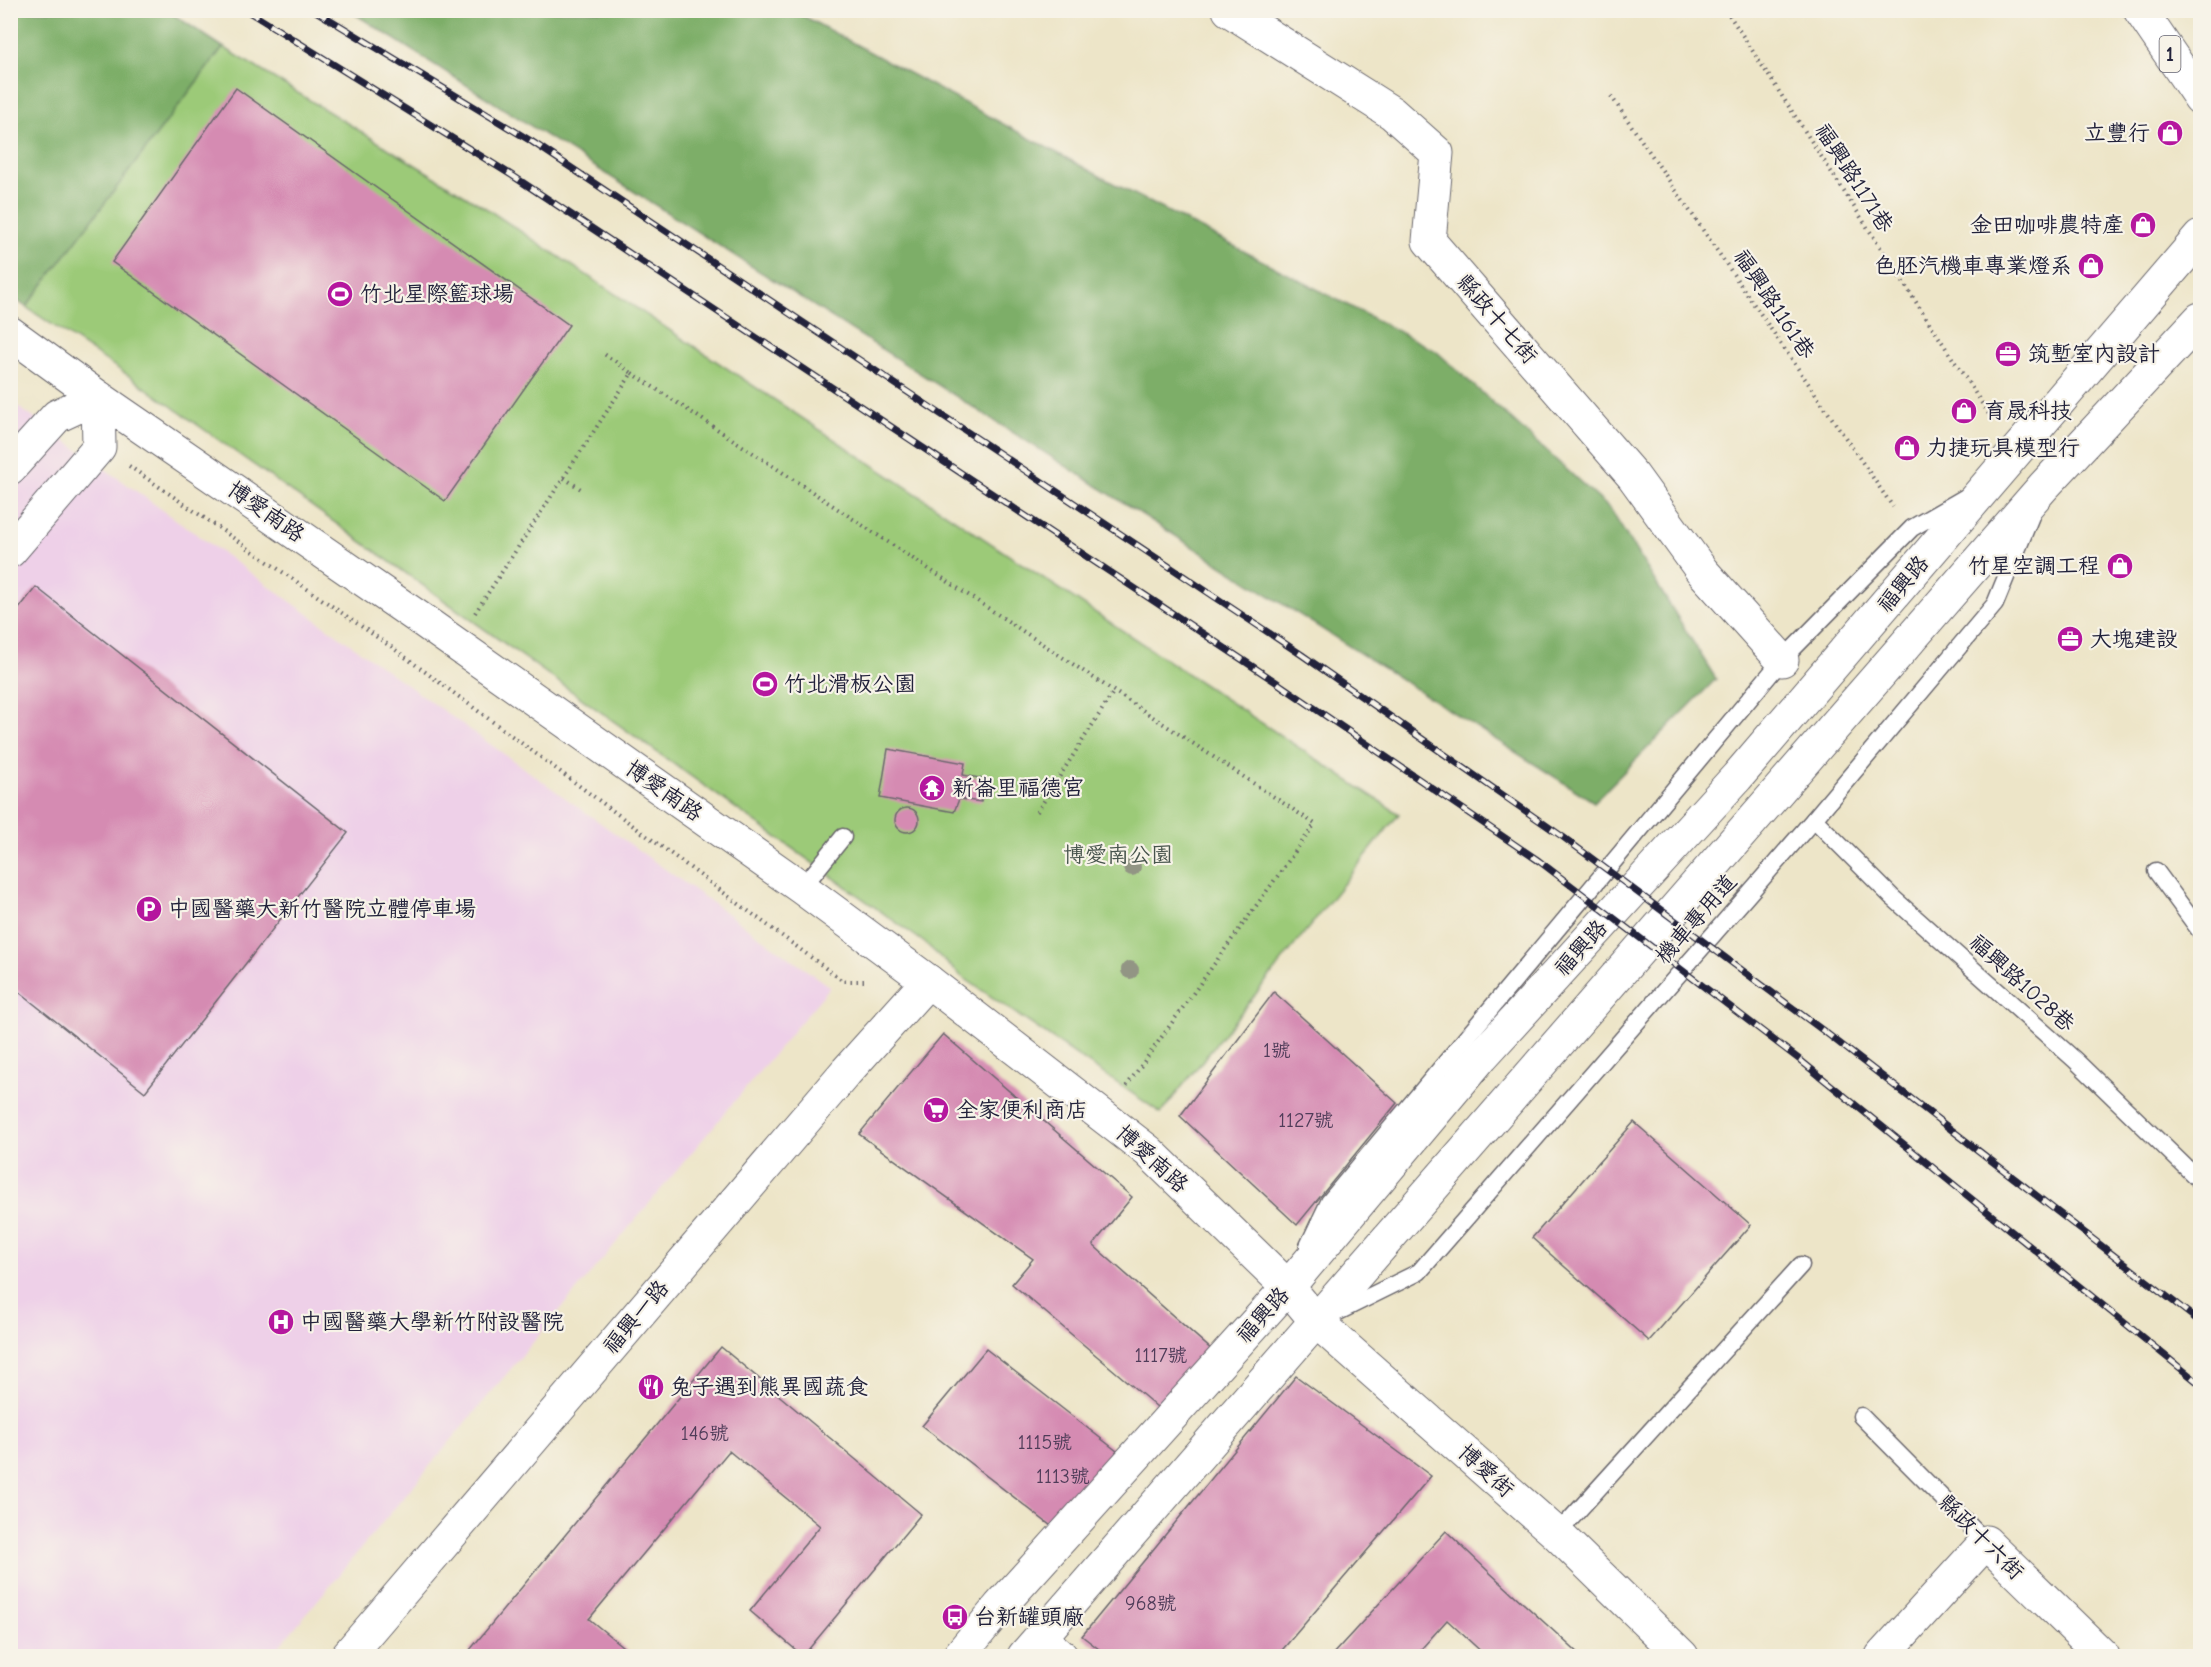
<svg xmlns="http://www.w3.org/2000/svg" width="2211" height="1667" font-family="'Comic Neue','LXGW WenKai TC',sans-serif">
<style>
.built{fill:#eed0e8}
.green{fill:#9cca78;stroke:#5f765a;stroke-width:1.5}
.forest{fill:#7dae68;stroke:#506852;stroke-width:1.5}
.building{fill:#d58bb2}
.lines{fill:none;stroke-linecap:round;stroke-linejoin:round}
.lane-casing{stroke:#69666c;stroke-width:19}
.street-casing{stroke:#69666c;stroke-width:35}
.secondary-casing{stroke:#69666c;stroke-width:35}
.primary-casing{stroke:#69666c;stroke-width:35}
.path{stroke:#69666c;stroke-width:4;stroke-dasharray:1.5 4.5;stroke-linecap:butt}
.lane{stroke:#fff;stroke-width:16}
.street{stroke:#fff;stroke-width:33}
.secondary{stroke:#fff;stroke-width:33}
.primary{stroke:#fff;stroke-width:33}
.rail-casing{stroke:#22223b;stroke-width:7}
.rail{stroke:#f7f3e8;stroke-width:4.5;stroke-dasharray:14;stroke-linecap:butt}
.tree{fill:#929584}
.labels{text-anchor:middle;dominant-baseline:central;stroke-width:4.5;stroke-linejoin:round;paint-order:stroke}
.number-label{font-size:20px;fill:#4f3c59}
.shield{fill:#f7f3e8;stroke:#62616f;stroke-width:1.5}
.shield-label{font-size:21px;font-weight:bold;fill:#22223b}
.poi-label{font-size:22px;fill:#22223b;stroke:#f7f3e8;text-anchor:start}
.street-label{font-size:22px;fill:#22223b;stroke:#f7f3e8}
.park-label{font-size:22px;fill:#47544d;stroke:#f7f3e8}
</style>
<rect width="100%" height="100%" fill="#f7f3e8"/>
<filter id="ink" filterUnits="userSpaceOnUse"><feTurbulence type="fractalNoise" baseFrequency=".0167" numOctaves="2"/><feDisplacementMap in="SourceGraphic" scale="12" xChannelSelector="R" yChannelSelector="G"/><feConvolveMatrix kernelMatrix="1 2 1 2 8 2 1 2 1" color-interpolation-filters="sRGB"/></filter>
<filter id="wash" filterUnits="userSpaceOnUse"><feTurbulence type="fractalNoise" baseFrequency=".008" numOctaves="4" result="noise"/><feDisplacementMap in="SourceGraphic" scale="24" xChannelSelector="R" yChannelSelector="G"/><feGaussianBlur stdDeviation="1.35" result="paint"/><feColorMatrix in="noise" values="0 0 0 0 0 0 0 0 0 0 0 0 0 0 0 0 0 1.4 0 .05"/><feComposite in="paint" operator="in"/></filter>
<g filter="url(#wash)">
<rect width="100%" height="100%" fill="#ede5c8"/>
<polygon class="built" points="10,401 830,987 271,1656 11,1656"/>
<polygon class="green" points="223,47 484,207 1399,814 1161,1113 961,976 925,943 129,376 26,307"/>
<g class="forest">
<polygon points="10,11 168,11 223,47 26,307 11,296"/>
<polygon points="350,11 794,11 1109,181 1436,351 1610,509 1716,679 1594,802"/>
</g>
<g id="blocks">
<g class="building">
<polygon points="236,88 569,325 445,501 112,262"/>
<polygon points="36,587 348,833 145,1092 10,985 10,620"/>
<polygon points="888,749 965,763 963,775 985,779 981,802 959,799 954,812 880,798"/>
<circle cx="907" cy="820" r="12"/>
<polygon points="1274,992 1397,1103 1297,1225 1180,1116"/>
<polygon points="943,1034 1132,1197 1093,1245 1214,1352 1170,1418 1012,1284 1033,1259 859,1134"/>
<polygon points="1634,1122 1751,1225 1649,1341 1532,1238"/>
<polygon points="721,1347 921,1514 803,1656 750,1611 820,1526 729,1451 589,1619 634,1656 476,1656 469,1651"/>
<polygon points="986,1349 1131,1462 1064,1536 922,1426"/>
<polygon points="1296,1376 1431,1476 1277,1656 1108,1656 1082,1636"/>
<polygon points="1446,1531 1489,1572 1581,1656 1486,1656 1447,1620 1415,1656 1331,1656"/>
</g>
</g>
</g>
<g filter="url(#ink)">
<use href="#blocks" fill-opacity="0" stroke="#69666c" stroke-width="1.5"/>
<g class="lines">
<defs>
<g id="lane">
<polyline points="1814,819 1892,897 2075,1060 2200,1181"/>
<polyline points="2156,871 2200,931"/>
<polyline points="802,888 843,837"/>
<polyline points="1308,1246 1329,1202 1782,660 1912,528 1964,498"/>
<polyline points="1332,1315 1419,1272 1814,819 1995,604 2031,516"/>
<polyline points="1861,1416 1986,1542"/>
<polyline points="1557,1534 1801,1265"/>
</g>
<g id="street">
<polyline points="1229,10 1392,113 1437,153 1429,241 1633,476 1702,571 1782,660"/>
<polyline points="10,468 57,416 98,397 99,447 10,551"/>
<polyline points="1040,1638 1061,1656"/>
<polyline points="347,1656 846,1072 928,981"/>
<polyline points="1882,1656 1986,1542 2103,1656"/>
</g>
<g id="secondary">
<polyline points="10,333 98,397 422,620 802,888 928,981 1148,1151 1288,1287 1317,1322 1557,1534 1682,1656"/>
<polyline points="959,1656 1000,1606 1288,1287 1482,1056 1737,777 2200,237"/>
<polyline points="1024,1656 2043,487 2200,319"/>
</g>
<polyline id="primary" points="2140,10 2200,98"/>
</defs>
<use href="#lane" class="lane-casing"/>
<use href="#street" class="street-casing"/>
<use href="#secondary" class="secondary-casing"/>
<use href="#primary" class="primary-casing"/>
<g class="path">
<polyline points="1726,10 1994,422"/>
<polyline points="1611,96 1893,507"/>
<polyline points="632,373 1315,824 1125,1088"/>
<polyline points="129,466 397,651 843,981 864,981"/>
<polyline points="564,478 584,491"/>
<polyline points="475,613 632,373 604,354"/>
<polyline points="1037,812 1114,691"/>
</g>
<use href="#lane" class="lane"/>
<use href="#street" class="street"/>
<use href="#secondary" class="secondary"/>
<use href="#primary" class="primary"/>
<defs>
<g id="rail">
<polyline points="246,10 513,176 1276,682 1539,861 1800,1060 2200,1384"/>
<polyline points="314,10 531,141 1302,655 1563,837 1825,1032 2200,1322"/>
</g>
</defs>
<use href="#rail" class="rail-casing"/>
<use href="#rail" class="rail"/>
</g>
<g class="tree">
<circle cx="1132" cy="867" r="9"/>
<circle cx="1130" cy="970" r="9"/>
</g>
</g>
<defs>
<symbol id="shop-disc" viewBox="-11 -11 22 22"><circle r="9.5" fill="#b5179e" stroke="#f7f3e8"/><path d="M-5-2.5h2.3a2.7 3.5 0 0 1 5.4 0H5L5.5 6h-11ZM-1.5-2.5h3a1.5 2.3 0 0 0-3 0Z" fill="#fff"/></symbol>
<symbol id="stadium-disc" viewBox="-11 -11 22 22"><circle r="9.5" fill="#b5179e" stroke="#f7f3e8"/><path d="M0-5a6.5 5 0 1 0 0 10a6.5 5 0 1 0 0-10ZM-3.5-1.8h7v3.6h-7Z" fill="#fff"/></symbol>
<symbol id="office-disc" viewBox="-11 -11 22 22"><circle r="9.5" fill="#b5179e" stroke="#f7f3e8"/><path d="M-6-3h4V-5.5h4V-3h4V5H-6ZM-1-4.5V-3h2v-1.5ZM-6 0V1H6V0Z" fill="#fff"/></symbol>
<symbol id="temple-disc" viewBox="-11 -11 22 22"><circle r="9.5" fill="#b5179e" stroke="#f7f3e8"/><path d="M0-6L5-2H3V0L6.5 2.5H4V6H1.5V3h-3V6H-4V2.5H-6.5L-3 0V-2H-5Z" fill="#fff"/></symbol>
<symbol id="parking-disc" viewBox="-11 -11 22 22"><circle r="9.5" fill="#b5179e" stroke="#f7f3e8"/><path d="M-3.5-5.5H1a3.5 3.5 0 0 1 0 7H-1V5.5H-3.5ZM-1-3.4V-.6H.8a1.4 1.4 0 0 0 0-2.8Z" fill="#fff"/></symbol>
<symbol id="supermarket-disc" viewBox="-11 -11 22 22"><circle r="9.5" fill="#b5179e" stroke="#f7f3e8"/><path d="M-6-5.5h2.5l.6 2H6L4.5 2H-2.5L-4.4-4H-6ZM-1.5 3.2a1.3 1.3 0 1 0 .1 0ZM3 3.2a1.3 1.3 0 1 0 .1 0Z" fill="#fff"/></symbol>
<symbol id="hospital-disc" viewBox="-11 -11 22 22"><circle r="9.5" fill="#b5179e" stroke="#f7f3e8"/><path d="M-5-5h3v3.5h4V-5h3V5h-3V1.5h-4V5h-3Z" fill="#fff"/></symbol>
<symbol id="restaurant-disc" viewBox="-11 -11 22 22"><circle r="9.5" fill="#b5179e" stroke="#f7f3e8"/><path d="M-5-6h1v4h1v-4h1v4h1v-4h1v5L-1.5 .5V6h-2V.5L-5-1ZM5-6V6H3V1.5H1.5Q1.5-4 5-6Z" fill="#fff"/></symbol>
<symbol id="bus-disc" viewBox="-11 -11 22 22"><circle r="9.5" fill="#b5179e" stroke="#f7f3e8"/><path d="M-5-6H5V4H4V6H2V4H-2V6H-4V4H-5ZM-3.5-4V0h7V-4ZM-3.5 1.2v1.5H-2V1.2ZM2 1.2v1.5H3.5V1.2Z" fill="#fff"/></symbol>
</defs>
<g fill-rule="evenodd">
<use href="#shop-disc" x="2155" y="118" width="30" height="30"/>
<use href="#shop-disc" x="2128" y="210" width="30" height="30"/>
<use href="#shop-disc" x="2076" y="251" width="30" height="30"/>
<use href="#stadium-disc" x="325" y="279" width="30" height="30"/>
<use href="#office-disc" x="1993" y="339" width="30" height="30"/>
<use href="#shop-disc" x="1949" y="396" width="30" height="30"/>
<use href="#shop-disc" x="1892" y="433" width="30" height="30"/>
<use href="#shop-disc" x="2105" y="551" width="30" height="30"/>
<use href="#office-disc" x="2055" y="624" width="30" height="30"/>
<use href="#stadium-disc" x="750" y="669" width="30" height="30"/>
<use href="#temple-disc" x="917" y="773" width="30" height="30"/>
<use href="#parking-disc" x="134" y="894" width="30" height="30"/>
<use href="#supermarket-disc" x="921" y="1095" width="30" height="30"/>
<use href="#hospital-disc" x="266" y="1307" width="30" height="30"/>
<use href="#restaurant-disc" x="636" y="1372" width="30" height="30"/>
<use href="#bus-disc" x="940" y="1602" width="30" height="30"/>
</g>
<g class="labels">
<g class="number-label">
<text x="1277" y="1050">1號</text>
<text x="1306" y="1120">1127號</text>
<text x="1161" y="1355">1117號</text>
<text x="705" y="1433">146號</text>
<text x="1045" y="1442">1115號</text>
<text x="1063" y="1476">1113號</text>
<text x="1151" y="1603">968號</text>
</g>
<rect class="shield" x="2159.5" y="36" width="21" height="36" rx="4.5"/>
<g class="shield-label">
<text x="2170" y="54">1</text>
</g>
<g class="poi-label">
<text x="2150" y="133" text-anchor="end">立豐行</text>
<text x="2124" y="225" text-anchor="end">金田咖啡農特產</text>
<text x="2072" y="266" text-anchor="end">色胚汽機車專業燈系</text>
<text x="360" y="294">竹北星際籃球場</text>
<text x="2028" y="354">筑塹室內設計</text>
<text x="1984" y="411">育晟科技</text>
<text x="1926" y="448">力捷玩具模型行</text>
<text x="2100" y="566" text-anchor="end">竹星空調工程</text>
<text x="2090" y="639">大塊建設</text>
<text x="784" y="684">竹北滑板公園</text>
<text x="952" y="788">新崙里福德宮</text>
<text x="168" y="909">中國醫藥大新竹醫院立體停車場</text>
<text x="956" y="1110">全家便利商店</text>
<text x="300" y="1322">中國醫藥大學新竹附設醫院</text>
<text x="670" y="1387">兔子遇到熊異國蔬食</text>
<text x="974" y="1617">台新罐頭廠</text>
</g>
<g class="street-label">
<text transform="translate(1854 178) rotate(57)">福興路1171巷</text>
<text transform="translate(1774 304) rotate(56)">福興路1161巷</text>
<text transform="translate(1497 319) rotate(49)">縣政十七街</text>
<text transform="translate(266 512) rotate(35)">博愛南路</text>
<text transform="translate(1903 584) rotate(-50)">福興路</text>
<text transform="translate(664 791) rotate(35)">博愛南路</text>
<text transform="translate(1696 919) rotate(-49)">機車專用道</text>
<text transform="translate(1581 948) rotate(-48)">福興路</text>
<text transform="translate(2022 983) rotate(42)">福興路1028巷</text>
<text transform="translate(1152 1159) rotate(42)">博愛南路</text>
<text transform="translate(1263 1315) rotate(-48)">福興路</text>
<text transform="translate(636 1317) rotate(-50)">福興一路</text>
<text transform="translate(1486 1471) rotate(42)">博愛街</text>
<text transform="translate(1981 1537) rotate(45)">縣政十六街</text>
</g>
<g class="park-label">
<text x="1118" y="855">博愛南公園</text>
</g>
</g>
<rect width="2211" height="1667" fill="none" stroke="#f7f3e8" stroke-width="36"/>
</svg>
